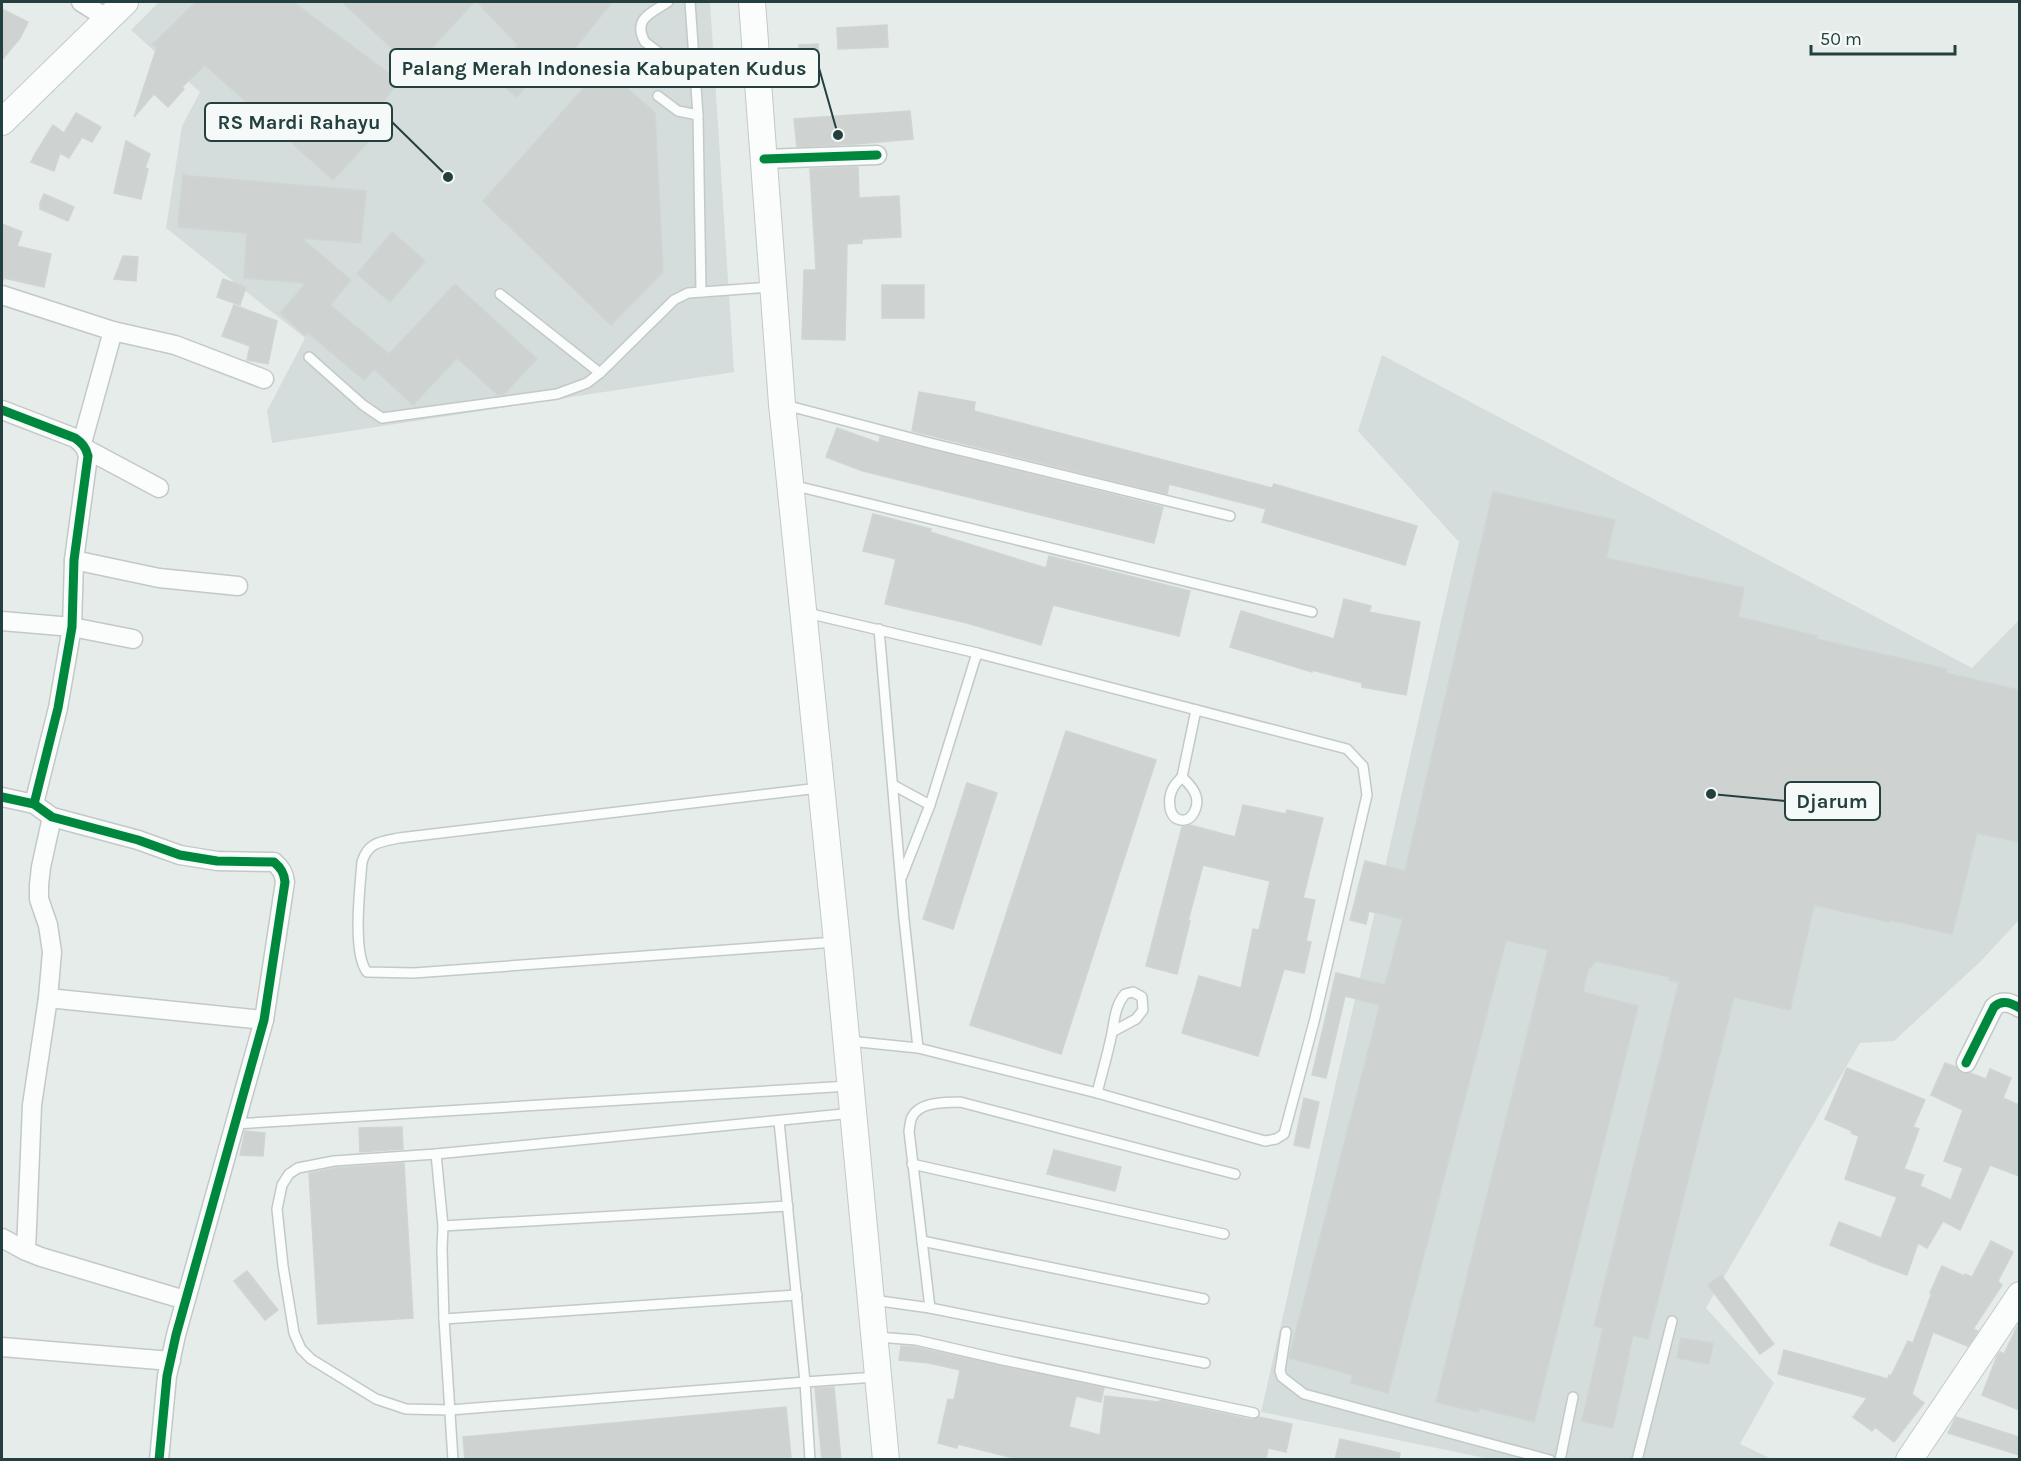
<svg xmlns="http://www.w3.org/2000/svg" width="2021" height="1461" font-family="Karla,sans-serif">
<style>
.built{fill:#d4dddb}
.building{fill:#ced3d2;stroke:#cfd5d3;stroke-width:1.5}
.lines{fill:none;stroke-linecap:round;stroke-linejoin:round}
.lane-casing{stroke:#c3c9c7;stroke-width:12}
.street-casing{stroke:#c3c9c7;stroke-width:21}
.secondary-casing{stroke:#c2c9c8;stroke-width:28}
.lane{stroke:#fbfcfc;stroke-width:9}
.street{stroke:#fbfcfc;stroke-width:18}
.secondary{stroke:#fbfcfc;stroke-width:26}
.cycleway-casing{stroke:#f5faf9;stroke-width:13}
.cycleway{stroke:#00873e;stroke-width:9}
.leader{fill:none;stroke:#23403e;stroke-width:2}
.callout-dot{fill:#23403e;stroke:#f5faf9;stroke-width:2}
.callout{fill:#f5faf9;stroke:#23403e;stroke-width:2}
.callout-label{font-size:20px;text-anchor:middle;font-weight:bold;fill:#23403e}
</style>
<rect width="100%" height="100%" fill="#e6ecea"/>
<g class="built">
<polygon points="159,2 710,2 734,372 272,443 267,411 305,338 166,228 182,126 200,92 131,30"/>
<polygon points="1382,355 1972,668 2019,620 2019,920 1981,961 1894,1041 1860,1043 1706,1308 1774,1383 1740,1444 1772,1459 1490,1459 1261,1412 1459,542 1358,431"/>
</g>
<g class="building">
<polygon points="196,2 293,2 399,81 359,134 368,142 333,180 205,65 182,87 184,89 168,107 154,94 134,117 157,47 152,45"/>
<polygon points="342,2 474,2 416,65 410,65"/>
<polygon points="477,2 612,2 560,67 549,58 517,97 492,77 518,45"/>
<polygon points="2,9 28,22 20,38 2,60"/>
<polygon points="887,25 888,47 838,49 837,28"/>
<polygon points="818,44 819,62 800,63 799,45"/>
<polygon points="603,66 655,113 663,272 611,325 483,201"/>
<polygon points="910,111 913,139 856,144 797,147 794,119"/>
<polygon points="76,113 101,127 92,142 82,137 69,158 60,153 54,171 31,162 35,154 53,125 64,133"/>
<polygon points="126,141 150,154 145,168 148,169 141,199 114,193"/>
<polygon points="858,167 859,198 899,196 901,237 862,239 862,243 847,244 845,340 802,339 804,270 816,270 810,169"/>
<polygon points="183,173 191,177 192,176 366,191 361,243 301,238 351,280 330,305 389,354 455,284 537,359 504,394 498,395 457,358 413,405 374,369 364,380 307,332 305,335 280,313 306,283 244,278 247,233 178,227"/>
<polygon points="44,194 74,207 68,221 40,209 40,203"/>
<polygon points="2,224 22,232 17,246 51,254 44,287 4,278 2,282"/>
<polygon points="392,232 425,261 390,302 357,274"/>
<polygon points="123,256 138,257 136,281 114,279"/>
<polygon points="223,279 246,287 240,305 217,297"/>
<rect x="882" y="285" width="42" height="33"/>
<polygon points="234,305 277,321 268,364 247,360 250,346 222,336"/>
<polygon points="919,392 975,402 974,411 1272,488 1274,484 1417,526 1405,565 1262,522 1266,509 1169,484 1167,494 912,431"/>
<polygon points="837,428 879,443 880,437 1163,507 1154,543 863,471 826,457"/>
<polygon points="1493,492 1615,520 1606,558 1744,588 1738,617 1817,636 1816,639 1947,669 1946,673 2019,690 2019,842 1977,833 1952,934 1890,920 1889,922 1814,905 1790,1010 1734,997 1648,1339 1633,1335 1613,1428 1582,1421 1603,1328 1594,1326 1679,982 1669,980 1670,977 1596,961 1588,970 1583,992 1638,1006 1534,1422 1479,1408 1478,1412 1436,1402 1548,950 1506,940 1388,1393 1351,1383 1353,1375 1289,1358 1380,1005 1345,996 1326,1078 1312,1075 1336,973 1385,985 1403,919 1369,911 1366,924 1350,920 1365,861 1405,871"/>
<polygon points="873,514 931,529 930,532 1046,568 1049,556 1190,591 1179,636 1053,605 1041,645 967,623 885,604 896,559 863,551"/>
<polygon points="1344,599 1371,606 1369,612 1420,622 1406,695 1362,687 1362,683 1312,670 1312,672 1230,647 1241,611 1334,639"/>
<polygon points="1066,731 1156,760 1061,1054 970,1025"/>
<polygon points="967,783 997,793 953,929 923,919"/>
<polygon points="1243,805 1286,814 1287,810 1323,818 1303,898 1315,900 1306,941 1311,942 1304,973 1284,969 1258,1056 1182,1033 1199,976 1241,988 1253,929 1259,930 1270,881 1203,865 1188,921 1190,921 1177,974 1146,966 1182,827 1190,825 1235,837"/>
<polygon points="1945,1063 1956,1067 1962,1073 1970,1073 1986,1079 1990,1069 2011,1078 2003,1098 2019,1105 2019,1176 1990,1165 1960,1230 1943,1221 1927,1248 1918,1243 1907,1275 1868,1261 1868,1260 1830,1245 1839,1222 1881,1238 1897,1197 1845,1179 1859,1136 1851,1133 1852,1131 1825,1119 1847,1068 1925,1100 1913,1127 1919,1129 1904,1169 1924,1175 1920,1186 1951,1200 1963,1168 1944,1161 1963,1110 1931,1095"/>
<polygon points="1304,1098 1319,1102 1309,1148 1294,1145"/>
<polygon points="402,1127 403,1149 360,1152 359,1128"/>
<polygon points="245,1131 265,1133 263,1156 240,1155"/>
<polygon points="1054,1150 1121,1167 1115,1191 1047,1174"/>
<polygon points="404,1163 413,1318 318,1324 309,1173 335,1168"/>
<polygon points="1991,1241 2013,1252 1998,1281 2002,1285 1973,1329 1978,1331 1968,1346 1933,1332 1912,1394 1924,1403 1894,1442 1875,1427 1872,1431 1853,1417 1867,1398 1778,1374 1784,1350 1888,1379 1889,1375 1891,1376 1908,1341 1913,1343 1932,1293 1930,1293 1942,1266 1964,1276 1965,1274 1972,1277"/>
<polygon points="247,1271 278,1310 265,1320 234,1281"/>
<polygon points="1721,1275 1774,1344 1760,1354 1708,1285"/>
<polygon points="2019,1323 2019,1410 1982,1395 1997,1356 2000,1352 2004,1354"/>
<polygon points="1681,1338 1713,1343 1709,1364 1677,1358"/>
<polygon points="901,1346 915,1347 1104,1388 1101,1402 1076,1396 1069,1427 1100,1435 1105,1396 1159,1402 1160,1400 1253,1420 1259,1417 1292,1424 1286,1452 1268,1448 1266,1460 1021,1460 958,1444 957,1448 938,1443 948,1399 954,1400 960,1370 929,1363 899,1360"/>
<polygon points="834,1387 841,1460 822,1460 815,1388"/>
<polygon points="786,1407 791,1457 762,1460 465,1460 463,1437"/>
<polygon points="1956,1417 2019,1437 2019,1455 1948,1433"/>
<polygon points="1340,1439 1400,1453 1399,1460 1335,1460"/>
</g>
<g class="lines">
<defs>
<g id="lane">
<path d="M668,2c-17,11 -36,17 -23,40l51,39"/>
<polyline points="690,2 698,115 701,292"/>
<polyline points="658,96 678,111 698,115"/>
<polyline points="500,294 600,373"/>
<polyline points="309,357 363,405 382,418 557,394 587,383 600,373 674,300 688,293 770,287"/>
<polyline points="785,405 930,443 1230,516"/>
<polyline points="792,485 1312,612"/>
<polyline points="807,613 977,653 1347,749 1363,766 1367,795 1314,1022 1284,1134 1276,1139 1265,1141 1097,1093 918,1048 849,1041"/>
<polyline points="879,629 904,919 918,1048"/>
<path d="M1182,777c5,5 12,11 14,19 3,9 -3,26 -15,24 -14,-2 -13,-23 -8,-32 2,-4 6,-8 9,-11z"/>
<polyline points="1182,777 1196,710"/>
<polyline points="893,785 930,805"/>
<path d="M819,788l-420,50c-19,4 -31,4 -37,24 -2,25 -10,91 5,110l47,1 421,-31"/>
<polyline points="902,876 930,805 977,653"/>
<path d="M1097,1093c5,-20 11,-40 15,-60 3,-15 3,-27 13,-39l8,-2 9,5 1,13 -7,9 -24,13"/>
<polyline points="779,1121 805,1382 450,1410 406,1409 376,1399 311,1359 301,1349 294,1333 283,1266 277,1209 282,1185 289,1174 298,1168 334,1161 436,1154 853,1113"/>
<polyline points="234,1124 849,1086"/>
<polyline points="436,1154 443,1226 442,1249 444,1319 453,1460"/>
<polyline points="912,1164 1224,1234"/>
<polyline points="443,1226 788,1206"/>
<polyline points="922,1241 1204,1299"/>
<polyline points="873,1300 930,1308 1205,1363"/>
<path d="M930,1308l-21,-177c1,-4 1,-10 3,-14 8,-16 33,-14 48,-15l275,72"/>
<polyline points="444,1319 797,1295"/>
<polyline points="1286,1332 1280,1371 1282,1377 1304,1394 1550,1460"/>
<polyline points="877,1337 916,1340 1003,1360 1254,1413"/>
<polyline points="810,1460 805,1382 876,1377"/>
<polyline points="1560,1460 1573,1397"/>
<polyline points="1637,1460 1672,1321"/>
</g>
<g id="street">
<polyline points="81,2 108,19"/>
<polyline points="764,159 877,155"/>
<polyline points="2,295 113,331 175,345 264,379"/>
<path d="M2,410l73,28c7,5 11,9 13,18l-14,104 -2,67 -14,81 -24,96"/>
<polyline points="82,443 113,331"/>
<polyline points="86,449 159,488"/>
<polyline points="74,560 159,578 238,586"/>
<polyline points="2,621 72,627 133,639"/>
<path d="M2,797l32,7 18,13 86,23 42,15 37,6 57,1c7,6 10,11 11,20l-21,138 -88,315 -9,41 -8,84"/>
<polyline points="48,998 264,1020"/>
<path d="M1966,1063l28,-56c8,-8 17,-4 26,1"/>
<polyline points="2,1238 26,1251 41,1257 185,1300"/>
<polyline points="26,1251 32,1105 48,998 52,952 48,925 39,899 39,885 41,867 52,817"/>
<polyline points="2,1347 171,1361"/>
</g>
<g id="secondary">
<polyline points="752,2 782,404 837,942 886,1460"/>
<polyline points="2,122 125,2"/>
<polyline points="1909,1460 2020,1295"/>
</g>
</defs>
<use href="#lane" class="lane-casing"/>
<use href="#street" class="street-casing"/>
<use href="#secondary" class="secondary-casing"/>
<use href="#lane" class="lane"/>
<use href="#street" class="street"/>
<use href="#secondary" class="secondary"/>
<defs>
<g id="cycleway">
<polyline points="764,159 877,155"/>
<path d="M2,410l73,28c7,5 11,9 13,18l-14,104 -2,67 -14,81 -24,96"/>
<path d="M2,797l32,7 18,13 86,23 42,15 37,6 57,1c7,6 10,11 11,20l-21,138 -88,315 -9,41 -8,84"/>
<path d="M1966,1063l28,-56c8,-8 17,-4 26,1"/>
</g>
</defs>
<use href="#cycleway" class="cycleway-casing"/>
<use href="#cycleway" class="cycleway"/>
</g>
<path class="leader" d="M838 135L819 68M448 177L392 122M1711 794L1785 801"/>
<g class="callout-dot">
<circle cx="838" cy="135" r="6"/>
<circle cx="448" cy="177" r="6"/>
<circle cx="1711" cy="794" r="6"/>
</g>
<g class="callout">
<rect x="390" y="49" width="429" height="38" rx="6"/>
<rect x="205" y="103" width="187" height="38" rx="6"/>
<rect x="1785" y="782" width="95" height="38" rx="6"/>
</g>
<g class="callout-label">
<text x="604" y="75">Palang Merah Indonesia Kabupaten Kudus</text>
<text x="299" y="129">RS Mardi Rahayu</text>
<text x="1832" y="808">Djarum</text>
</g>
<rect width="2021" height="1461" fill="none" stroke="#23403e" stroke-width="6"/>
<path d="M1811 45v9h144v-9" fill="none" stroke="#23403e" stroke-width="3"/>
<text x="1820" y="45" font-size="18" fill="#23403e" stroke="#f5faf9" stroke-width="4.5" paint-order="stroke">50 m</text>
</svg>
